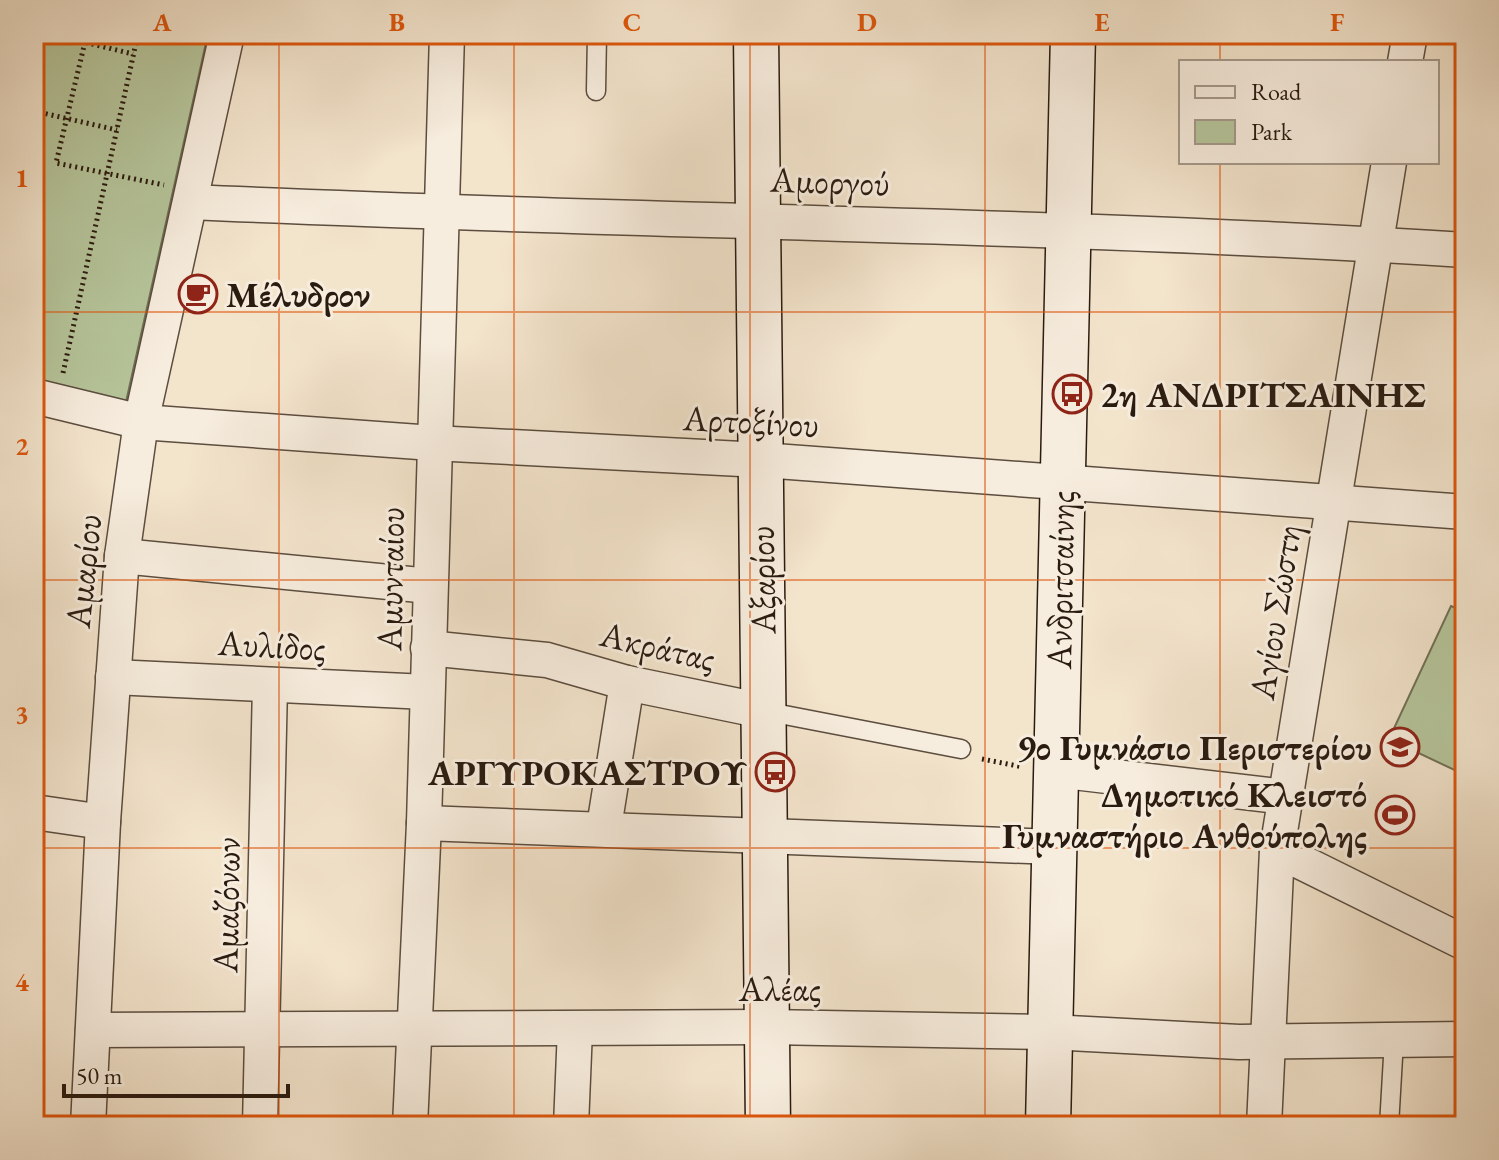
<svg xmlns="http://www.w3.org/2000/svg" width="1499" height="1160" font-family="'EB Garamond',serif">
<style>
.green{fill:#b6c59b;stroke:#707056;stroke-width:2}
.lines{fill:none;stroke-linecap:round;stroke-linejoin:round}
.lane-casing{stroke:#5c4d3f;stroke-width:21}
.street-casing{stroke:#5c4d3f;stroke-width:37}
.secondary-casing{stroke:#2a1b10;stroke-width:47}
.path{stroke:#2a1b10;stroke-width:5;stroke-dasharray:2 4;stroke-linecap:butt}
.lane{stroke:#f7edde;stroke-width:18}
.street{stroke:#f7edde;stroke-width:34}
.secondary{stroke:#f7edde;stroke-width:44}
.grid{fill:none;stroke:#de560c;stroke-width:2;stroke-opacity:0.55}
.labels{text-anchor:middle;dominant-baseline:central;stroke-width:6;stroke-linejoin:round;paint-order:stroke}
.street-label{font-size:36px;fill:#2a1b10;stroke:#f7edde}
.poi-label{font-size:36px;font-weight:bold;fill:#2a1b10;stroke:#f7edde;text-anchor:end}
.neatline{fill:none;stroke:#de560c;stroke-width:3}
.grid-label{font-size:26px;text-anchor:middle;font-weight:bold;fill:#de560c}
</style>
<rect width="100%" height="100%" fill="#f3e4cc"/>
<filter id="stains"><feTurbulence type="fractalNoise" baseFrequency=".0025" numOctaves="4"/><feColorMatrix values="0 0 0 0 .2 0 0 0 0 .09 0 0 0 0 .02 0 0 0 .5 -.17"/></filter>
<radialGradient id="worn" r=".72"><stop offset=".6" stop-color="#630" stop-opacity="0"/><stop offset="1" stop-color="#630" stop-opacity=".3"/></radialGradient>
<g class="green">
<polygon points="34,34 208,34 126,402 34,379"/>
<polygon points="1451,606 1465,612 1465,775 1389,739"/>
</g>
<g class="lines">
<defs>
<g id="lane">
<polyline points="596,91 597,34"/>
<polyline points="764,711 961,749"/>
<polyline points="1389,1126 1394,1040"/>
</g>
<g id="street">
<polyline points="1405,62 1410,34"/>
<path d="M192,202c424,20 849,21 1273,48"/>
<polyline points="34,396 141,422 433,443 761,460 1465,512"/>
<polyline points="122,556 430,586"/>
<polyline points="428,648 547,660 627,683 763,711"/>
<polyline points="113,677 427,692"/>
<polyline points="1056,770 1285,797"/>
<polyline points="34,812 103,822"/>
<polyline points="424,823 1054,847"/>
<polyline points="604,827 627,683"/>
<polyline points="1277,850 1465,943"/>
<polyline points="93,1030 767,1027 1050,1032 1239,1042 1465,1039"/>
<polyline points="88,1126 103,822 122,556 141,422 227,34"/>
<polyline points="260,1126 270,685"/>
<polyline points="410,1126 424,823 447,34"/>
<polyline points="571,1126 575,1029"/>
<polyline points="1264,1126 1277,850 1389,162"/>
</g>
<g id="secondary">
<polyline points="756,34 768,1126"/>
<polyline points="1048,1126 1073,34"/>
</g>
</defs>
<use href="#lane" class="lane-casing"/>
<use href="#street" class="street-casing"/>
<use href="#secondary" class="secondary-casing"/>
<g class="path">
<polyline points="51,34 133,54"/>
<polyline points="85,42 56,163 164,185"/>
<polyline points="34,111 117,130"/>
<polyline points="63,373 138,34"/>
<polyline points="982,759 1023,767"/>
</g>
<use href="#lane" class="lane"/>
<use href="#street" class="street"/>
<use href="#secondary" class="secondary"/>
</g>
<path class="grid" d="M279,34v1092M514,34v1092M750,34v1092M985,34v1092M1220,34v28M1220,162v964M34,312h1431M34,580h1431M34,848h1431"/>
<defs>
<symbol id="cafe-ring" viewBox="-11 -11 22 22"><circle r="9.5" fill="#f7edde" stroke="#8f2418" stroke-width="1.5"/><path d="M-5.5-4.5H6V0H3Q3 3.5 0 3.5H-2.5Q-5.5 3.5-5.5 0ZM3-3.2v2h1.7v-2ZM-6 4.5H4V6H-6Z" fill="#8f2418"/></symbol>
<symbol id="bus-ring" viewBox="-11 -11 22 22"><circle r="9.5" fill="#f7edde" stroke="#8f2418" stroke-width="1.5"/><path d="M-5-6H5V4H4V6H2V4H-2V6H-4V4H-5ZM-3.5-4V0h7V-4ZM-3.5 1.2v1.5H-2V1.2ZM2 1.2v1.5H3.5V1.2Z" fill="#8f2418"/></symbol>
<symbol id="school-ring" viewBox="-11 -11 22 22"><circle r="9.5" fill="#f7edde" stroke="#8f2418" stroke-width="1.5"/><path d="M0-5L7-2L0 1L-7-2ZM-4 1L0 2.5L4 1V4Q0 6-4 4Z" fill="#8f2418"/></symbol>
<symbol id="stadium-ring" viewBox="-11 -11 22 22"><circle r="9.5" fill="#f7edde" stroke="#8f2418" stroke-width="1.5"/><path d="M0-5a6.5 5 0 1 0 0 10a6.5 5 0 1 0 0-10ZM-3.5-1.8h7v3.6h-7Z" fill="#8f2418"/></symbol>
</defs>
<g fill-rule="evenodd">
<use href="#cafe-ring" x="176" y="272" width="44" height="44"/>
<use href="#bus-ring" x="1050" y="372" width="44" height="44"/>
<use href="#school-ring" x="1378" y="725" width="44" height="44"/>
<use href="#bus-ring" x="753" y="750" width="44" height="44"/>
<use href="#stadium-ring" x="1373" y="793" width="44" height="44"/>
</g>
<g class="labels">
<g class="street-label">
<text transform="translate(830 181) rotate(2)">Αμοργού</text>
<text transform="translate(751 421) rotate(3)">Αρτοξίνου</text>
<text transform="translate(83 571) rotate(-84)">Αμαρίου</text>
<text transform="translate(390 579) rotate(-89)">Αμυνταίου</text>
<text transform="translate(762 580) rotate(-91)">Αξαρίου</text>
<text transform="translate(1060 580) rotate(-89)">Ανδριτσαίνης</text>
<text transform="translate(1275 612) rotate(-81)">Αγίου Σώστη</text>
<text transform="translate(272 645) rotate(3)">Αυλίδος</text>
<text transform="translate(658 646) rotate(13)">Ακράτας</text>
<text transform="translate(226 905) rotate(-89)">Αμαζόνων</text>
<text x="780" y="988">Αλέας</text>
</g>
<g class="poi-label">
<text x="226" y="294" text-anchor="start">Μέλυδρον</text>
<text x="1100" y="394" text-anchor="start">2η ΑΝΔΡΙΤΣΑΙΝΗΣ</text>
<text x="1372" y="747">9ο Γυμνάσιο Περιστερίου</text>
<text x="747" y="772">ΑΡΓΥΡΟΚΑΣΤΡΟΥ</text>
<text x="1367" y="794">Δημοτικό Κλειστό<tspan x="1367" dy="41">Γυμναστήριο Ανθούπολης</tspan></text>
</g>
</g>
<rect width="1499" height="1160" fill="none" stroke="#f3e4cc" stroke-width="88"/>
<rect x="1179" y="60" width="260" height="104" fill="#f7edde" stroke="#a5998c" stroke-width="2"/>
<rect x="1195" y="86" width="40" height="12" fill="#f7edde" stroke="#a5998c" stroke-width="2"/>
<text x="1251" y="100" font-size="24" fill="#2a1b10">Road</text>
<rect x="1195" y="120" width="40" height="24" fill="#b6c59b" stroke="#a5998c" stroke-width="2"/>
<text x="1251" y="140" font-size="24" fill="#2a1b10">Park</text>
<path d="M64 1084v12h224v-12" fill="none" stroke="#2a1b10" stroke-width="4"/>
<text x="76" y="1084" font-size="24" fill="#2a1b10" stroke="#f7edde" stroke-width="6" paint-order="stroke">50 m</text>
<rect x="44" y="44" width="1411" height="1072" class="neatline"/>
<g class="grid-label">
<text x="162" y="31">A</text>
<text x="397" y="31">B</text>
<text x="632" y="31">C</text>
<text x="867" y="31">D</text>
<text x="1102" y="31">E</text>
<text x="1337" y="31">F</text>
<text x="22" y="187">1</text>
<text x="22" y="455">2</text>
<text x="22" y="723">3</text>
<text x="22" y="991">4</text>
</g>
<rect width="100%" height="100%" filter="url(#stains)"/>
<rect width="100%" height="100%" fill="url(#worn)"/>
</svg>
